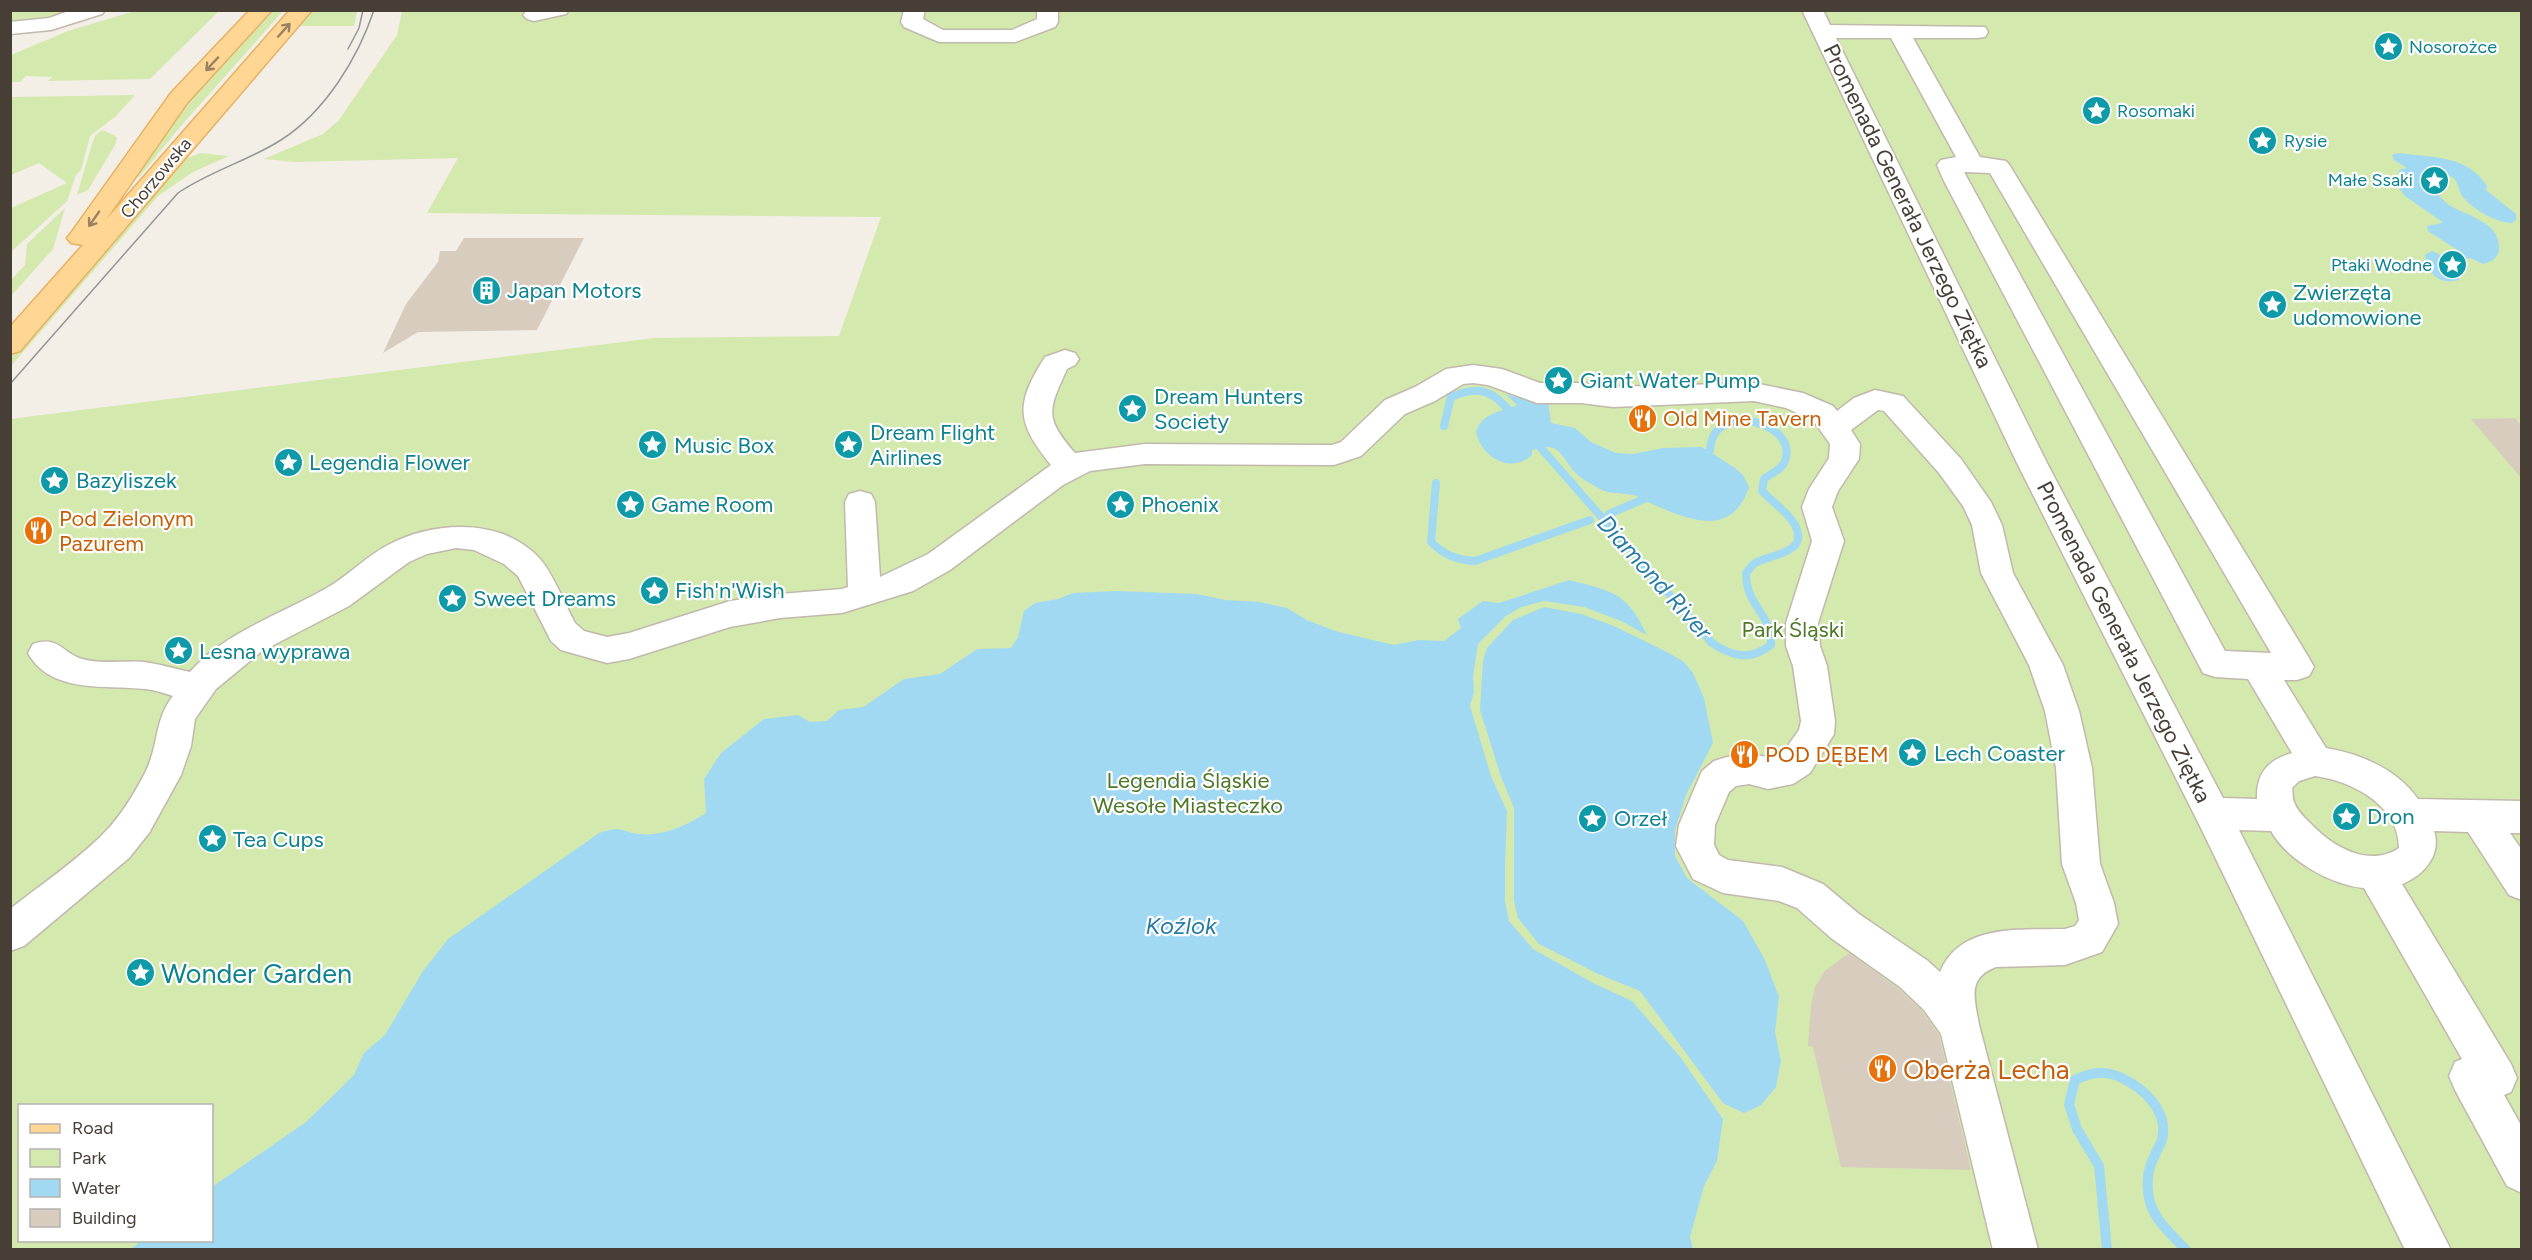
<svg xmlns="http://www.w3.org/2000/svg" width="2532" height="1260" font-family="Figtree,sans-serif">
<style>
.green{fill:#d4e9ae;fill-rule:evenodd}
.water{fill:#a1d9f2}
.lines{fill:none;stroke-linecap:round;stroke-linejoin:round}
.stream-far1{stroke:#a1d9f2;stroke-width:8}
.stream{stroke:#a1d9f2;stroke-width:10}
.building{fill:#d8ccbf}
.minor-casing{stroke:#c2b8ac;stroke-width:3}
.major-casing{stroke:#e6b162;stroke-width:3}
.minor{fill:#fff;fill-rule:evenodd}
.major{fill:#ffd694;fill-rule:evenodd}
.tram{stroke:#969696;stroke-width:1.5}
.oneway{stroke:#9a8260}
.labels{text-anchor:middle;dominant-baseline:central;stroke-width:4.5;stroke-linejoin:round;paint-order:stroke}
.far-culture-label{font-size:18px;fill:#0d838f;stroke:#fff;text-anchor:start}
.far-street-label{font-size:18px;fill:#473e35;stroke:#fff}
.street-label{font-size:22px;fill:#473e35;stroke:#fff}
.culture-label{font-size:22px;fill:#0d838f;stroke:#fff;text-anchor:start}
.food-label{font-size:22px;fill:#c56008;stroke:#fff;text-anchor:start}
.park-label{font-size:22px;fill:#4f7927;stroke:#fff}
.water-label{font-size:24px;font-style:italic;fill:#297da4;stroke:#fff}
.near-culture-label{font-size:27px;fill:#0d838f;stroke:#fff;text-anchor:start}
.near-food-label{font-size:27px;fill:#c56008;stroke:#fff;text-anchor:start}
</style>
<rect width="100%" height="100%" fill="#f3eee6"/>
<g class="green">
<polygon points="10,11 83,11 61,17 11,24"/>
<polygon points="135,11 219,11 150,79 48,81 52,77 26,76 20,82 11,82 11,55 68,31"/>
<polygon points="273,11 283,11 180,127 140,176 136,178 176,116"/>
<polygon points="312,11 357,11 354,26 298,26"/>
<path d="M402,11h2119v1238h-2510l-1,-830 644,-81 185,-2 42,-119 -454,-4 31,-55 -163,4 -31,-3 59,-25 16,-14 58,-85zM20,1106h192v134h-192z"/>
<polygon points="135,95 116,116 90,136 81,170 76,175 67,201 11,252 11,208 67,183 39,163 11,175 11,97"/>
<polygon points="102,130 114,135 117,138 115,145 88,190 77,195 92,144 95,136"/>
<polygon points="200,153 229,156 193,172 158,196 11,366 11,358 185,159"/>
<polygon points="65,208 53,249 11,296 11,280 25,265 27,244"/>
</g>
<g class="water">
<path d="M2398,153c35,5 68,1 89,33l-1,4 30,24v6l-4,3c-17,-1 -37,-12 -49,-26 -5,-6 -4,-16 -11,-20 -6,-4 -26,-5 -32,-4 9,9 19,25 29,32 17,11 52,17 50,44 -1,10 -7,12 -16,15l-13,-6 -15,4 4,10v8c-19,5 -31,-5 -34,-25l7,-4 16,7 14,-5 -34,-22 -1,-5 15,-3 -1,-2 -36,-25 -8,-11 2,-15 8,-2 -13,-8 -2,-5z"/>
<path d="M1505,394l36,9 7,-2 3,22 24,5 16,14 25,11 17,1 30,-6 39,-1 33,21 8,7 6,12c-17,52 -61,33 -99,16 -5,-2 -11,-7 -17,-8 -12,-3 -23,0 -35,-7 -9,-5 -20,-11 -26,-19 -14,-18 -14,-27 -40,-19v5c-21,20 -51,2 -56,-23 6,-19 24,-20 41,-27z"/>
<path d="M1569,580c43,11 58,12 78,55l-26,-14 -37,-14 -40,-6 -23,6 -15,9 -28,28 -5,33 1,15 -4,14 21,70 16,35 -2,56v34l4,20 24,28 62,35 37,17 49,57 42,61 -6,42 -13,25 -14,51 3,12h-1562l10,-8 71,-1v-53l94,-65 48,-47 10,-22 21,-18 38,-64 25,-32 151,-106c25,-8 18,-2 40,1 24,3 48,-9 67,-21l-2,-34 17,-26 43,-34 34,-4 12,7 17,-1 12,-11 24,-3 41,-28 36,-5 37,-25 34,-1 7,-11 6,-26 11,-8 23,-4 15,-6 44,-2 79,3 30,6 34,2 27,6 20,12 28,11 59,14 24,-5 26,1 17,-13 -3,-9 25,-18 16,2z"/>
<polygon points="1544,607 1581,614 1614,626 1669,653 1684,662 1693,673 1704,698 1713,743 1686,795 1675,830 1675,856 1687,878 1743,921 1765,960 1779,997 1775,1032 1781,1061 1776,1087 1761,1105 1744,1113 1723,1103 1640,991 1598,974 1539,944 1518,918 1514,901 1514,808 1501,777 1480,710 1483,661 1487,648 1513,620"/>
</g>
<g class="lines">
<g class="stream-far1">
<path d="M1444,426l7,-29c32,-14 43,-4 64,20"/>
<path d="M1533,439l179,204c21,14 38,18 59,2 1,-32 -25,-38 -25,-72 3,-3 6,-8 9,-10 15,-9 55,-9 40,-38 -8,-14 -23,-23 -33,-34l2,-12c7,-6 18,-9 21,-18 12,-35 -51,-54 -70,-28 -6,9 -5,22 -7,32"/>
<path d="M1436,483l-5,59c13,13 26,18 44,19l115,-41"/>
<polyline points="1609,514 1653,495"/>
</g>
<path class="stream" d="M2107,1250l-8,-84 -22,-37 -8,-25 6,-24c21,-10 36,-10 56,3 20,12 37,33 31,57 -2,6 -6,11 -8,17 -7,14 -8,30 -4,45 5,19 23,34 36,48"/>
</g>
<g class="building">
<polygon points="464,238 584,238 537,330 418,332 383,353 406,304 438,262 440,251 456,251"/>
<polygon points="2515,418 2522,426 2522,479 2471,419"/>
<polygon points="1849,953 1899,989 1922,1011 1939,1035 1971,1170 1841,1167 1813,1047 1808,1046 1811,1005 1815,987 1825,971"/>
</g>
<g class="lines">
<defs>
<g id="minor">
<polygon points="72,10 105,10 102,14 51,30 10,34 10,22 49,18"/>
<polygon points="569,10 566,14 534,21 527,19 523,15 527,10"/>
<polygon points="904,10 925,10 923,19 943,30 1012,30 1037,19 1037,10 1058,10 1058,22 1055,27 1015,42 939,42 904,27 901,22"/>
<path d="M1802,10h21l7,15 155,2 3,5 -3,5 -8,1h-64l67,119 26,4 4,5 299,492 5,9 -5,9 -12,4h-13l42,68c35,6 71,21 92,51l104,2v32h-12l12,17v50l-13,-5 -41,-63 -34,-1c8,24 -11,45 -32,53l109,180 6,14 -6,14 -7,3 18,32v66l-15,-7 -52,-96 -6,-14 6,-14 7,-3 -98,-171c-33,-3 -77,-28 -93,-57l-32,-1 212,420h-46l-206,-426 -182,-361zM1836,38h55l65,119 -15,3 -4,5 6,14 260,494 12,4 33,2 44,74c-24,7 -36,20 -35,46l-34,-1 -176,-335zM1964,172l26,1 281,480 -46,-2zM2315,776c37,5 84,29 84,72 -30,20 -66,-1 -88,-24 -6,-6 -14,-13 -17,-22 -2,-4 -1,-9 -2,-14l7,-7z"/>
<path d="M1065,350l10,3 4,6 -4,6 -8,4c-19,42 -23,48 8,84l70,-9 187,1 9,-3 44,-42 30,-13 31,-18 27,-4 29,4 38,14h41l32,4 141,-4 49,10 30,13 4,5 17,-13 21,-8 28,6 58,63 30,43 11,23 11,48 50,92 16,46 13,57 8,96 14,39 4,21 -16,28 -37,13 -69,2c-30,11 -21,33 -17,58l59,225h-45l-52,-216 -17,-24 -24,-23 -69,-49 -34,-30 -18,-7 -56,-8 -30,-14 -17,-33 3,-21 23,-54 12,-10 13,-4 22,-3 24,4 11,-7 15,-21 2,-9 -8,-55 -7,-20v-23l26,-82 -10,-34 7,-18 20,-31 1,-14 -17,-24 -27,-12 -32,-7 -141,6 -32,-4h-44l-49,-18 -15,-2 -10,1 -28,17 -30,13 -44,42 -27,9 -189,-1 -55,7 -27,14 -113,85 -37,21 -71,22 -62,5 -50,9 -101,32 -22,4 -46,-13 -10,-9 -33,-65 -14,-12 -30,-14 -18,-2 -29,6 -18,8 -60,44 -87,45 -46,38 -21,30 -4,27 -10,29 -32,58 -20,25 -105,88 -14,5v-42c29,-23 69,-50 94,-76 17,-17 30,-39 41,-60 14,-27 9,-53 28,-77 -9,-3 -19,-6 -28,-7 -38,-4 -95,5 -117,-36l5,-9c24,-8 27,6 46,14 20,7 45,2 65,4 16,2 31,7 46,10 34,-39 91,-58 135,-83 22,-12 40,-32 63,-44 46,-24 114,-28 152,14 12,13 26,47 35,64l9,8 23,6 22,-4 101,-32 50,-7 62,-5 6,-2 -3,-85 4,-8 11,-3 11,3 4,8 5,75 48,-23 123,-89c-35,-43 -36,-61 -6,-108zM1878,410l6,1 55,62 24,33 9,19 9,48 48,92 16,46 11,57 6,96 14,39 3,17 -4,6 -10,3c-44,1 -105,-6 -125,43l-12,-11 -69,-47 -36,-30 -41,-17 -54,-7 -9,-5 -5,-10 1,-20 14,-33 7,-6 13,-2 19,5 25,-5 17,-11 24,-39 1,-13 -8,-55 -7,-20 -2,-23 26,-82 -12,-34 6,-16 21,-32 1,-15 -9,-14z"/>
</g>
<polygon id="major" points="250,10 272,10 187,103 105,221 290,10 312,10 20,351 10,354 10,327 83,245 71,243 67,238 71,233 171,93"/>
</defs>
<use href="#minor" class="minor-casing"/>
<use href="#major" class="major-casing"/>
<use href="#minor" class="minor"/>
<use href="#major" class="major"/>
<g class="tram">
<polyline points="348,49 359,28 363,10"/>
<path d="M10,384l168,-191c32,-22 70,-32 103,-53 44,-28 77,-82 93,-130"/>
</g>
</g>
<defs><path id="oneway-shaft" d="M-6 0H5M1.5-3L5.5 0L1.5 3" fill="none" stroke-width="1.6" stroke-linecap="round" stroke-linejoin="round" transform="scale(1.5)"/></defs>
<g class="oneway">
<use href="#oneway-shaft" transform="translate(284 30) rotate(-48)"/>
<use href="#oneway-shaft" transform="translate(212 64) rotate(133)"/>
<use href="#oneway-shaft" transform="translate(94 219) rotate(125)"/>
</g>
<defs>
<symbol id="sight-disc" viewBox="-11 -11 22 22"><circle r="9.5" fill="#0f9aa8" stroke="#fff"/><path d="M0-6L1.8-2.2L6-1.7L2.9 1.2L3.7 5.4L0 3.3L-3.7 5.4L-2.9 1.2L-6-1.7L-1.8-2.2Z" fill="#fff"/></symbol>
<symbol id="building-disc" viewBox="-11 -11 22 22"><circle r="9.5" fill="#0f9aa8" stroke="#fff"/><path d="M-4-6H4V6H1V3H-1V6H-4ZM-2.5-4.3h1.7v1.8h-1.7ZM.8-4.3h1.7v1.8H.8ZM-2.5-1h1.7V.8h-1.7ZM.8-1h1.7V.8H.8Z" fill="#fff"/></symbol>
<symbol id="restaurant-disc" viewBox="-11 -11 22 22"><circle r="9.5" fill="#e8710a" stroke="#fff"/><path d="M-5-6h1v4h1v-4h1v4h1v-4h1v5L-1.5 .5V6h-2V.5L-5-1ZM5-6V6H3V1.5H1.5Q1.5-4 5-6Z" fill="#fff"/></symbol>
</defs>
<g fill-rule="evenodd">
<use href="#sight-disc" x="2372" y="30" width="33" height="33"/>
<use href="#sight-disc" x="2080" y="94" width="33" height="33"/>
<use href="#sight-disc" x="2246" y="124" width="33" height="33"/>
<use href="#sight-disc" x="2418" y="164" width="33" height="33"/>
<use href="#sight-disc" x="2436" y="248" width="33" height="33"/>
<use href="#building-disc" x="470" y="274" width="33" height="33"/>
<use href="#sight-disc" x="2256" y="288" width="33" height="33"/>
<use href="#sight-disc" x="1542" y="364" width="33" height="33"/>
<use href="#sight-disc" x="1116" y="392" width="33" height="33"/>
<use href="#restaurant-disc" x="1626" y="402" width="33" height="33"/>
<use href="#sight-disc" x="636" y="428" width="33" height="33"/>
<use href="#sight-disc" x="832" y="428" width="33" height="33"/>
<use href="#sight-disc" x="272" y="446" width="33" height="33"/>
<use href="#sight-disc" x="38" y="464" width="33" height="33"/>
<use href="#sight-disc" x="614" y="488" width="33" height="33"/>
<use href="#sight-disc" x="1104" y="488" width="33" height="33"/>
<use href="#restaurant-disc" x="22" y="514" width="33" height="33"/>
<use href="#sight-disc" x="638" y="574" width="33" height="33"/>
<use href="#sight-disc" x="436" y="582" width="33" height="33"/>
<use href="#sight-disc" x="162" y="634" width="33" height="33"/>
<use href="#sight-disc" x="1896" y="736" width="33" height="33"/>
<use href="#restaurant-disc" x="1728" y="738" width="33" height="33"/>
<use href="#sight-disc" x="2330" y="800" width="33" height="33"/>
<use href="#sight-disc" x="1576" y="802" width="33" height="33"/>
<use href="#sight-disc" x="196" y="822" width="33" height="33"/>
<use href="#sight-disc" x="124" y="956" width="33" height="33"/>
<use href="#restaurant-disc" x="1866" y="1052" width="33" height="33"/>
</g>
<g class="labels">
<g class="far-culture-label">
<text x="2409" y="47">Nosorożce</text>
<text x="2117" y="111">Rosomaki</text>
<text x="2284" y="141">Rysie</text>
<text x="2413" y="180" text-anchor="end">Małe Ssaki</text>
<text x="2432" y="265" text-anchor="end">Ptaki Wodne</text>
</g>
<g class="far-street-label">
<text transform="translate(156 178) rotate(-50)">Chorzowska</text>
</g>
<g class="street-label">
<text transform="translate(1908 206) rotate(64)">Promenada Generała Jerzego Ziętka</text>
<text transform="translate(2124 642) rotate(63)">Promenada Generała Jerzego Ziętka</text>
</g>
<g class="culture-label">
<text x="507" y="290">Japan Motors</text>
<text x="2293" y="292">Zwierzęta<tspan x="2293" dy="25">udomowione</tspan></text>
<text x="1580" y="380">Giant Water Pump</text>
<text x="1154" y="396">Dream Hunters<tspan x="1154" dy="25">Society</tspan></text>
<text x="870" y="432">Dream Flight<tspan x="870" dy="25">Airlines</tspan></text>
<text x="674" y="445">Music Box</text>
<text x="309" y="462">Legendia Flower</text>
<text x="76" y="480">Bazyliszek</text>
<text x="651" y="504">Game Room</text>
<text x="1141" y="504">Phoenix</text>
<text x="675" y="590">Fish'n'Wish</text>
<text x="473" y="598">Sweet Dreams</text>
<text x="199" y="651">Lesna wyprawa</text>
<text x="1934" y="753">Lech Coaster</text>
<text x="2367" y="816">Dron</text>
<text x="1614" y="818">Orzeł</text>
<text x="233" y="839">Tea Cups</text>
</g>
<g class="food-label">
<text x="1663" y="418">Old Mine Tavern</text>
<text x="59" y="518">Pod Zielonym<tspan x="59" dy="25">Pazurem</tspan></text>
<text x="1765" y="754">POD DĘBEM</text>
</g>
<g class="park-label">
<text x="1793" y="629">Park Śląski</text>
<text x="1188" y="780">Legendia Śląskie<tspan x="1188" dy="25">Wesołe Miasteczko</tspan></text>
</g>
<g class="water-label">
<text transform="translate(1655 577) rotate(48)">Diamond River</text>
<text x="1181" y="925">Koźlok</text>
</g>
<g class="near-culture-label">
<text x="161" y="973">Wonder Garden</text>
</g>
<g class="near-food-label">
<text x="1903" y="1069">Oberża Lecha</text>
</g>
</g>
<rect width="2532" height="1260" fill="none" stroke="#473e35" stroke-width="24"/>
<rect x="18" y="1104" width="195" height="138" fill="#ffffff" stroke="#b5b2ae" stroke-width="1.5"/>
<rect x="30" y="1124" width="30" height="9" fill="#ffd694" stroke="#b5b2ae" stroke-width="1.5"/>
<text x="72" y="1134" font-size="18" fill="#473e35">Road</text>
<rect x="30" y="1149" width="30" height="18" fill="#d4e9ae" stroke="#b5b2ae" stroke-width="1.5"/>
<text x="72" y="1164" font-size="18" fill="#473e35">Park</text>
<rect x="30" y="1179" width="30" height="18" fill="#a1d9f2" stroke="#b5b2ae" stroke-width="1.5"/>
<text x="72" y="1194" font-size="18" fill="#473e35">Water</text>
<rect x="30" y="1209" width="30" height="18" fill="#d8ccbf" stroke="#b5b2ae" stroke-width="1.5"/>
<text x="72" y="1224" font-size="18" fill="#473e35">Building</text>
</svg>
